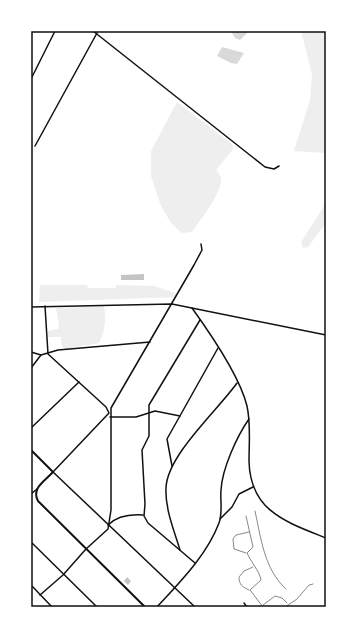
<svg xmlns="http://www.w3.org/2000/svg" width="357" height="638" font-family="'PT Sans Narrow',sans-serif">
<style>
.green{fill:#eee}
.water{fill:#d9d9d9}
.building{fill:#c4c4c4}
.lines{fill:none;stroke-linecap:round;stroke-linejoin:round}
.service{stroke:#111;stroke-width:0.5}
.minor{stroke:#111;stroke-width:1.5}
.primary{stroke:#111;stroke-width:2}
.neatline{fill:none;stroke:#111;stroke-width:1.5}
</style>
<rect width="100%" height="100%" fill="#fff"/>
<g class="green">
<polygon points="301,31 326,31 326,153 294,151 310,100 312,74"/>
<path d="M177,102l55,42 1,5 -17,21c2,3 5,6 5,8 3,12 -22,44 -29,54l-10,1 -11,-10 -10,-17 -10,-30v-25z"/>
<polygon points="326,197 326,223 308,247 303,248 301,242 323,208"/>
<polygon points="40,285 87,285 88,288 116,288 116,285 154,286 178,294 176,297 39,302"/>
<path d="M104,306c2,13 1,26 -5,37l-34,6 -3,-3 -1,-9h-13v-6l10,-2 1,-4 -3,-17z"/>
</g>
<g class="water">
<polygon points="226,31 249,31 240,40 235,38 232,33"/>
<polygon points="222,47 244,53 237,64 231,63 217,56"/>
</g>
<g class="building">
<polygon points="144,274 144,280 121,280 121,275"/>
<polygon points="127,577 131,581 128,585 124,581"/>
</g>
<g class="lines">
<g class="service">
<path d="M255,511c6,27 9,58 31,78"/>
<path d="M246,516l7,31 -6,6c4,9 13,19 14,27l-11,10 13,17"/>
<polyline points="246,553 234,549 233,539 236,535 249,532"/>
<path d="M249,590c-7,-3 -10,-6 -10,-13l5,-6 9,-4"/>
<polyline points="263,605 275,596 282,598 287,603"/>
<polyline points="285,607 297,599 309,585 313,584"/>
</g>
<g class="minor">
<polyline points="93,31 265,167 274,169 279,166"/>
<polyline points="31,79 55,31"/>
<polyline points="35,146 97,33"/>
<polyline points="45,306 48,354 106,407 109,413 53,472 195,607"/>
<polyline points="31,307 172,304 326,335"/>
<path d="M192,308c18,25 48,69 55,98 4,18 2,37 2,55 1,50 37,61 77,77"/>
<polyline points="31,352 41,355 58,350 150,342"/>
<polyline points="31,368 41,355"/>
<polyline points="110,417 136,417 155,411 180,416"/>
<polyline points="31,428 79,382"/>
<polyline points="172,466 167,439 218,348"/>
<polyline points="31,494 37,489"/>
<polyline points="220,519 232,507 239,494 253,487"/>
<path d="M108,525c9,-9 22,-11 35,-10"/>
<polyline points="31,542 97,607"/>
<path d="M180,550c-6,-20 -15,-41 -14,-62 1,-33 52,-78 71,-105"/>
<polyline points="195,563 148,523 144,516 145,504 142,450 149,436 149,405 200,320"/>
<polyline points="31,585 52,607"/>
<polyline points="40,595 63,575 86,549 108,529 111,510 111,408 194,265 202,250 201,244"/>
<polyline points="244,603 247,607"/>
<path d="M157,607c23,-25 50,-52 62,-84 4,-11 1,-22 2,-33 1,-21 16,-54 28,-71"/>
</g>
<path class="primary" d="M31,450l22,22c-8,9 -22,16 -15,29l107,106"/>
</g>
<rect width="357" height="638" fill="none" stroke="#ffffff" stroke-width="64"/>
<rect x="32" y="32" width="293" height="574" class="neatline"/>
</svg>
